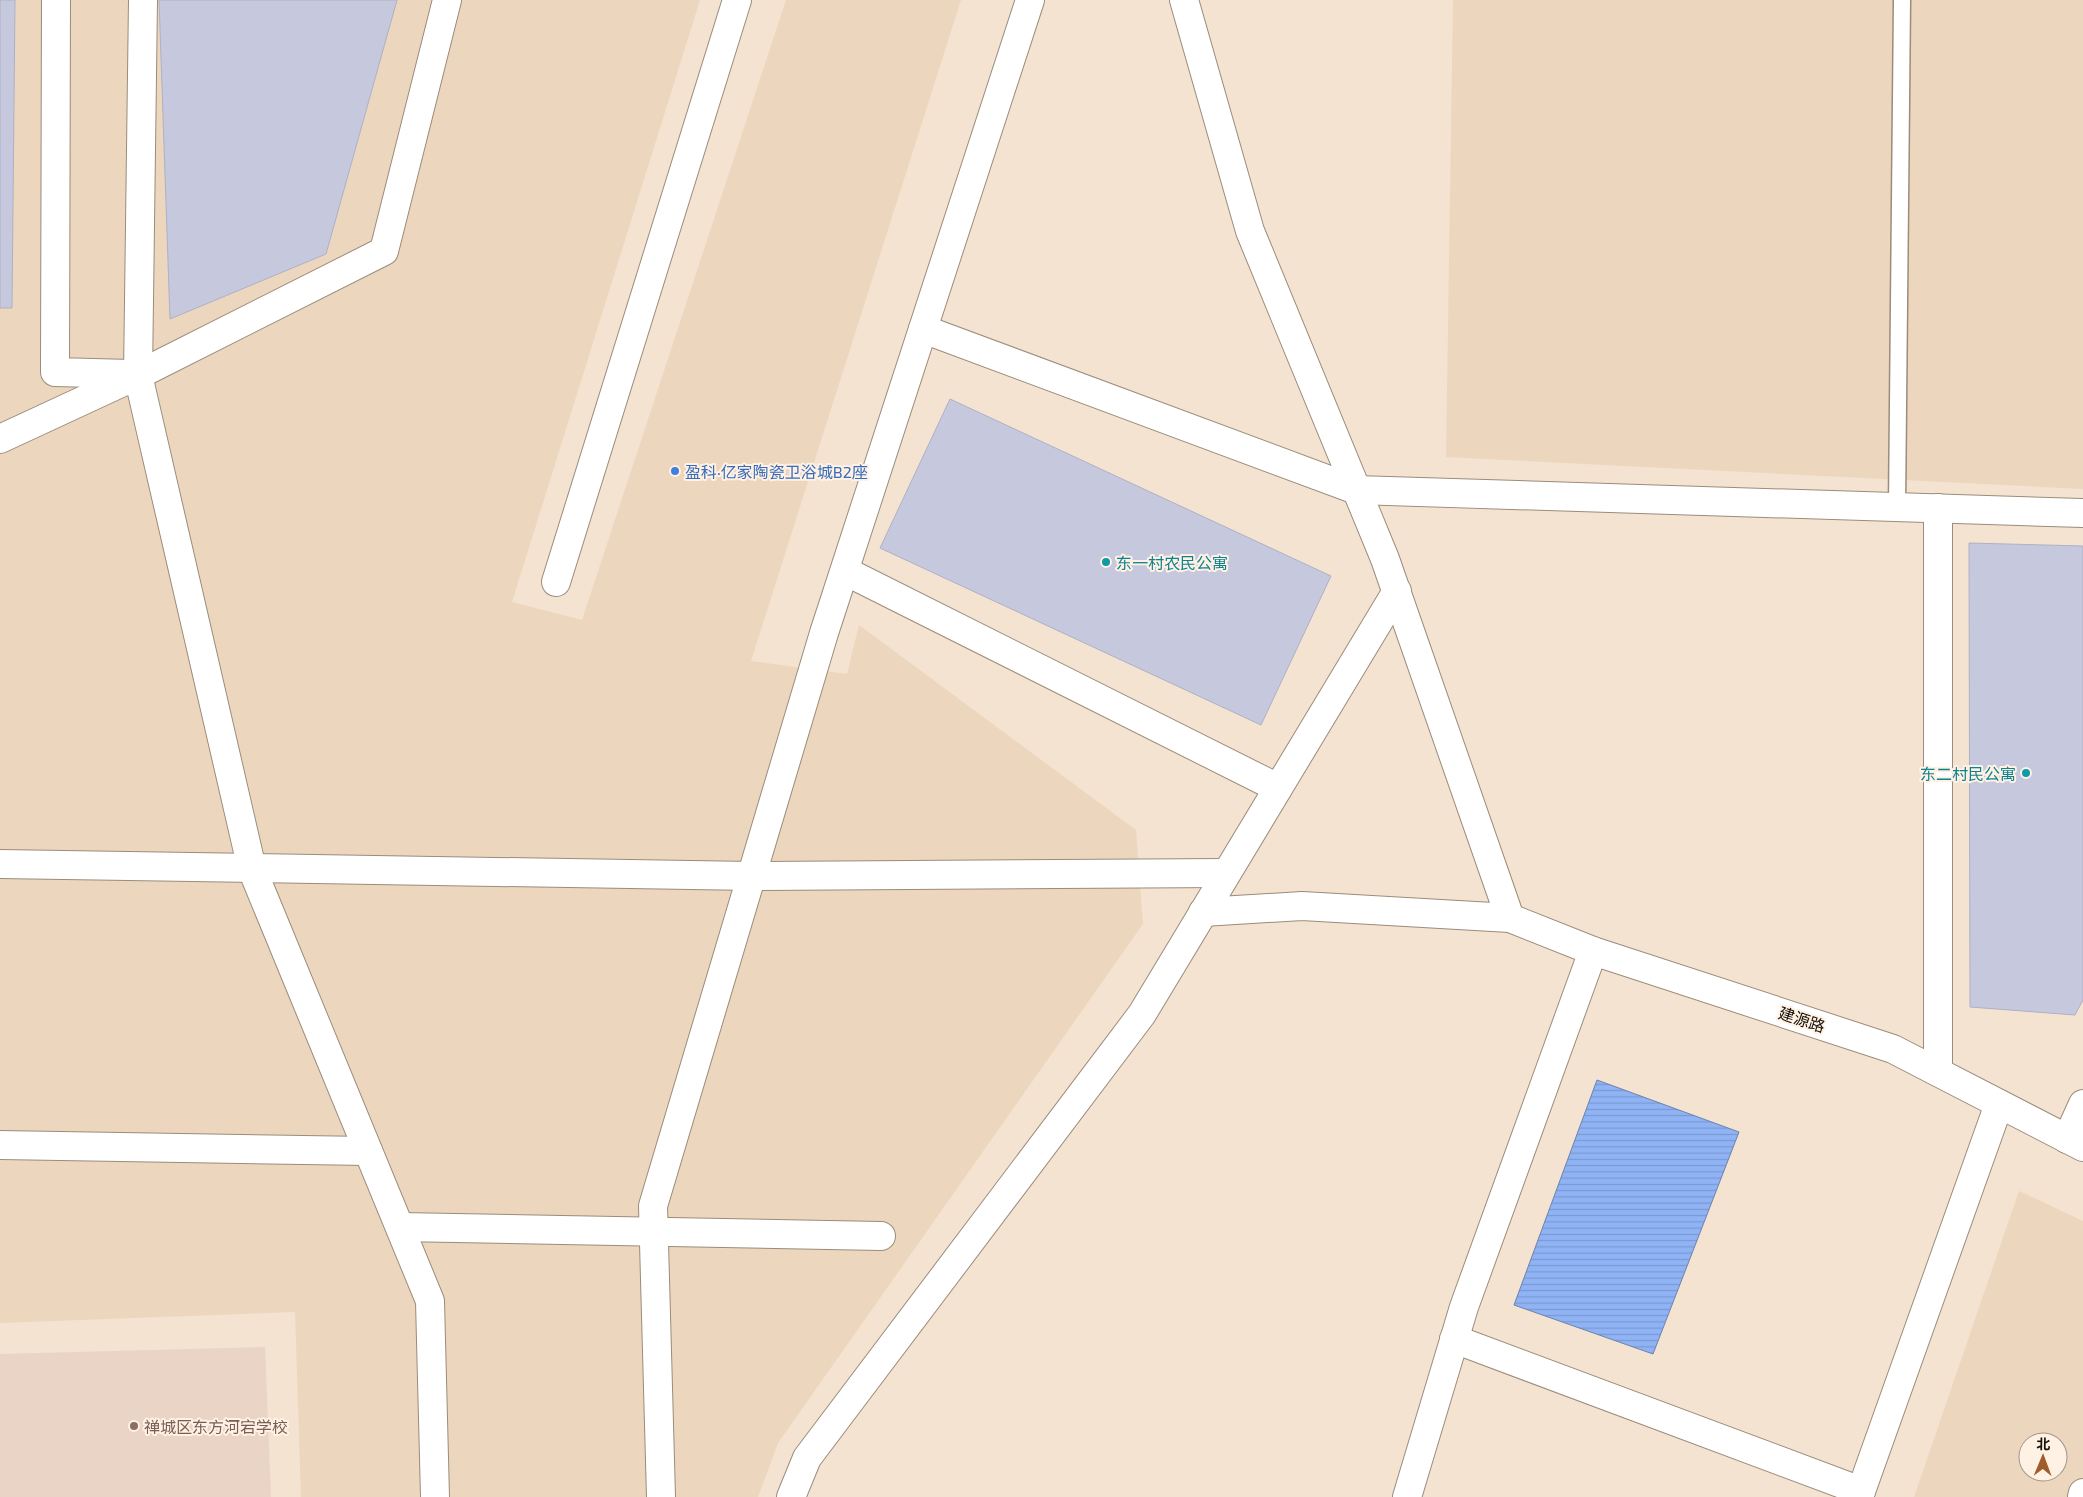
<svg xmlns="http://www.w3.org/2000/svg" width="2083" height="1497" font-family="'Exo 2','Noto Sans SC',sans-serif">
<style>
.built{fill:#ecd6be;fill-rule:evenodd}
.education{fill:#e9d4c6}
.water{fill:url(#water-rules);stroke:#6b82af}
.building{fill:#c6c8dd;stroke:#aeb0c5}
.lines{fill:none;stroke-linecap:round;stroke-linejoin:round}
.lane-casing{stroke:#9b8c7b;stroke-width:19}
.street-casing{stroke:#9b8c7b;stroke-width:30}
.lane{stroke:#fff;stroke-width:16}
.street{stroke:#fff;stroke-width:28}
.shop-dot{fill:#3f7fe0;stroke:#fff1e3;stroke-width:2}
.culture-dot{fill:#0f9aa8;stroke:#fff1e3;stroke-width:2}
.education-dot{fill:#8d6e63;stroke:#fff1e3;stroke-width:2}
.labels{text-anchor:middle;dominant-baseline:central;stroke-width:4;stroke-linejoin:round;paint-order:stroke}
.shop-label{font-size:16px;fill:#366cbe;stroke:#fff1e3;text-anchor:start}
.culture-label{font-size:16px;fill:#0d838f;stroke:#fff1e3;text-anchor:start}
.street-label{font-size:16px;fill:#16110b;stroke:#fff1e3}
.education-label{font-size:16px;fill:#785e54;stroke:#fff1e3;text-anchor:start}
</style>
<defs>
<pattern id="water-rules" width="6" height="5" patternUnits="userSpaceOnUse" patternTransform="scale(1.25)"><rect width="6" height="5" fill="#8fb3f5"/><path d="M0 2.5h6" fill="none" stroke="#7b99d1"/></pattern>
</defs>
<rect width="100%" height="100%" fill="#f4e3d1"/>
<g class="built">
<polygon points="0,0 700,0 512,602 582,620 786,0 961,0 751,661 847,674 859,625 1136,830 1143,924 778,1443 758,1497 301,1497 295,1312 0,1323"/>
<polygon points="1453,0 2083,0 2083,489 1446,457"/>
<path d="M2019,1191l64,30v276h-169zM2028,1442h30v30h-30z"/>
</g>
<polygon class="education" points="265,1347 271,1497 0,1497 0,1354"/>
<polygon class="water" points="1597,1080 1739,1132 1653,1354 1514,1305"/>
<g class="building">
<polygon points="0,0 15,0 12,308 0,308"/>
<polygon points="159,0 397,0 326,254 170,319"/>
<polygon points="950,399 1331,576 1261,725 880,548"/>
<polygon points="1969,543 2083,546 2083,1000 2075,1015 1970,1007"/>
</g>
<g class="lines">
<defs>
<polyline id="lane" points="1897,507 1902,0"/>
<g id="street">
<polyline points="56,0 55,372 131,374"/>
<polyline points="143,0 138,375 252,869 430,1301 435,1497"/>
<polyline points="1184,0 1250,231 1385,559 1510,918"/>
<polyline points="923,329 1356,490 2083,513"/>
<polyline points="0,439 138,375 384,251 447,0"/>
<polyline points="845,571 1278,788"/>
<polyline points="556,582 737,0"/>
<polyline points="0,864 752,876 1226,873"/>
<polyline points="1203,912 1302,906 1510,918 1593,951 1893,1049 2083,1147"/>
<polyline points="1938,1072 1938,508"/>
<polyline points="2067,1139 2083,1104"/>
<polyline points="0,1145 368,1151"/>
<polyline points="400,1227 881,1236"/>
<polyline points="1454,1339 1861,1491"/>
<polyline points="661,1497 653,1206 824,633 1030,0"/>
<polyline points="791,1497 807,1458 1142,1014 1397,591"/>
<polyline points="1407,1497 1464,1307 1593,951"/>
<polyline points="1859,1497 1999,1104"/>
<polyline points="2082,1497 2083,1493"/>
</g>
</defs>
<use href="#lane" class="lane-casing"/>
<use href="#street" class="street-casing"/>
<use href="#lane" class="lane"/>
<use href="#street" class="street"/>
</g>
<circle class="shop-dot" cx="675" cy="471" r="5"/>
<g class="culture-dot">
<circle cx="1106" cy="562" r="5"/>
<circle cx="2026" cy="773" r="5"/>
</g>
<circle class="education-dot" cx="134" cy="1426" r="5"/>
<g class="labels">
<g class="shop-label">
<text x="685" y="471">盈科·亿家陶瓷卫浴城B2座</text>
</g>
<g class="culture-label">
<text x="1116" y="562">东一村农民公寓</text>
<text x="2016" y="773" text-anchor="end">东二村民公寓</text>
</g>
<g class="street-label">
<text transform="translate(1802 1019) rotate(18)">建源路</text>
</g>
<g class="education-label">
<text x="144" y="1426">禅城区东方河宕学校</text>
</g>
</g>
<g transform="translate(2043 1457) rotate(1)"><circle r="24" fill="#fff1e3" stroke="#a2978d"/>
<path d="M0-4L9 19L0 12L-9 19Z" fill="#a05d2c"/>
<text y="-8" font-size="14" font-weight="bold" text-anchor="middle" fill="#16110b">北</text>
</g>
</svg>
